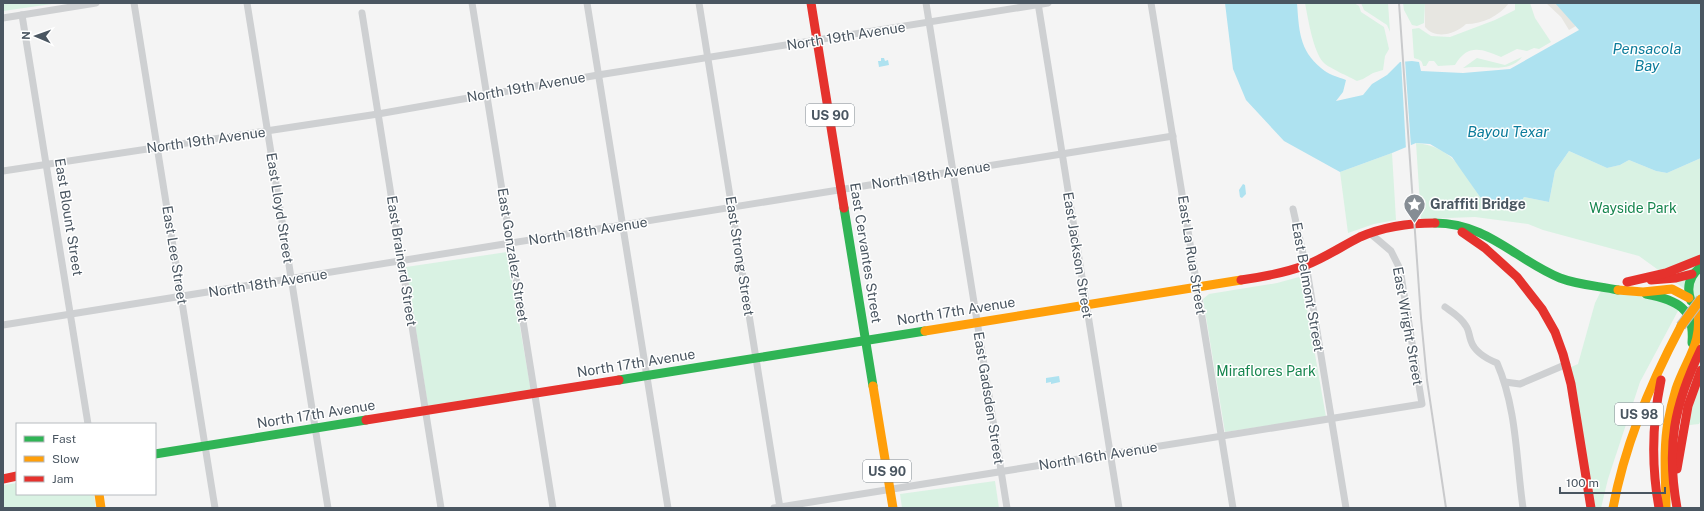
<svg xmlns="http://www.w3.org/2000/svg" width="1704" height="511" font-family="'Public Sans',sans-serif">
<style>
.green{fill:#d9f2e3}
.sand{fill:#e7e6e1}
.water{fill:#aee2f0}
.pier{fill:#f4f4f4}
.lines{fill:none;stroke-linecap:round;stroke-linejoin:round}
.street{stroke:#ced0d2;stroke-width:7}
.fast{stroke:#30b455;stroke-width:9}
.slow{stroke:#ff9f0a;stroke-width:9}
.jam{stroke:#e5322d;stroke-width:9}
.rail{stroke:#c9cacc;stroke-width:2}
.slow-bridge-casing{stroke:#b9bec3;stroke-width:11;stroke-linecap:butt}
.slow-bridge{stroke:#ff9f0a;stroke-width:9}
.labels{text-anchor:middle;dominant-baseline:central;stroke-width:3;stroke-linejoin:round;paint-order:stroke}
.shield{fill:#fff;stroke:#808990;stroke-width:1}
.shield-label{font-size:13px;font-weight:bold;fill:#4a5661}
.street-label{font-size:14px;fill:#4a5661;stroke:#fff}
.poi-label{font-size:14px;font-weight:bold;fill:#4a5661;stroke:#fff;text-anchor:start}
.park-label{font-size:14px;fill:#17864f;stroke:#fff}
.water-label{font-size:15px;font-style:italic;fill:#0c7c9b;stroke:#fff}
</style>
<rect width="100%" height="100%" fill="#f4f4f4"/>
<g class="green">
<polygon points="3,3 59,3 3,11"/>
<path d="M1305,3h49l5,3 2,6 23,15 5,22 -4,7 -2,14 -10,3 -10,6 -6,2c-7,-4 -28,-13 -33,-18 -11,-11 -16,-45 -19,-60z"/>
<polygon points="1361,3 1388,3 1390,32 1387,25 1364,10"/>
<polygon points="1403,3 1425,3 1424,23 1417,26 1412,25 1404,10"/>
<path d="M1515,3h15l5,15 16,24 -12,7 -5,-1 -7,3 -10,-2 -16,8c-19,-8 -33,-14 -46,8l-17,1 -4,-5h-5l-3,5h-3c-1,-6 -3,-6 -9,-8l-2,-29 7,-1 12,8 19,1 45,-17 20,-10z"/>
<path d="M1522,57c-14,18 -39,7 -59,11l14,-10 28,7z"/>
<path d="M1416,143c37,4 45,26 64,54 11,10 17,4 29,3l11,5 4,-8 25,5 6,-31 14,-20 38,17 13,-3 9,-5 27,11 11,2 34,-15v146l-8,-9 -54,-39 -96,-26 -15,-6 -53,-7 -54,2z"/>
<polygon points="1392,153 1396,220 1374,224 1348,233 1340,172"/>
<polygon points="507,252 531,391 428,406 406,267"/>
<polygon points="1299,277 1302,280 1326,417 1225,432 1203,299 1209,294 1277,283"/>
<polygon points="1602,289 1664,301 1679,309 1640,382 1608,479 1601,508 1595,508 1571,367 1578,364 1595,303"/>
<polygon points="1701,339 1701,420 1699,424 1681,426"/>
<polygon points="995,481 999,508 902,508 900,494"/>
<polygon points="17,483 17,494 94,494 96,508 3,508 3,485"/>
</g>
<g class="sand">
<path d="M1425,3h84c-10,13 -26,21 -43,21 -11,10 -30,16 -41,3z"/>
<polygon points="1546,3 1556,3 1576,26 1569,30 1561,17"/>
</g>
<g class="water">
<path d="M1225,3h72c2,26 2,47 24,65 6,6 17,9 25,12l-3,12 -7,9 27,-6 9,-11 15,-9 13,-13 12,-1 7,1 2,9 42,2 47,-4 69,-39 -24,-27h146v155l-34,15 -11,-2 -27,-11 -9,5 -13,3 -38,-17 -14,20 -6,31 -25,-5 -4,8 -11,-5c-12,1 -18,7 -29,-3l-28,-40 -22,-13 -14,-1 -24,10 -52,19 -56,-31 -38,-41 -13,-31z"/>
<polygon points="881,58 884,58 885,61 888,60 889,65 879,67 878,61 881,61"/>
<polygon points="1243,184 1245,185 1246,194 1242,198 1240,197 1239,190"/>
<polygon points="1059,376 1060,382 1051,384 1051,382 1046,383 1046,378"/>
</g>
<polygon class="pier" points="1401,60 1405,60 1411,147 1406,149"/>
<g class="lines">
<g class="street">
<polyline points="134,3 215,508"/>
<polyline points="247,3 328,508"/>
<polyline points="472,3 553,508"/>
<polyline points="587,3 668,508"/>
<polyline points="699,3 780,508"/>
<polyline points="926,3 1007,508"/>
<polyline points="1038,3 1119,508"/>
<polyline points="1151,3 1233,508"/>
<polyline points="362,13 441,508"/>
<polyline points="22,15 88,424"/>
<polyline points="3,18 96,3"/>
<polyline points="3,171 378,114 598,75 1048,3"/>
<polyline points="1293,209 1308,276 1346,508"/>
<path d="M1445,307c7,5 16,10 21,19 3,4 3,10 5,15 4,12 16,18 26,22 20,46 19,96 26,145"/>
<polyline points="3,325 1173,136"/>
<polyline points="1505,382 1520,384 1567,364"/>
<polyline points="774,508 1422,404 1400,269 1391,251 1371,234"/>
</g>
<g class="fast">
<polyline points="844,208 873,386"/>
<path d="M1435,223c52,0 81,37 125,55 18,7 39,8 58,12"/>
<path d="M1646,294c31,6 49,14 46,49"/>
<path d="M1691,301c-5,-14 -2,-25 10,-34"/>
<polyline points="619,380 925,331"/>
<polyline points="155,454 366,420"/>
</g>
<g class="slow">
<polyline points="1618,290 1643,292 1672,289 1689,298"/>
<polyline points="925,331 1241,280"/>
<polyline points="873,386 893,508"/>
<polyline points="99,494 101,508"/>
<path d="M1613,508c12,-65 37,-124 68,-182"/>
<path d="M1666,508c0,-28 -3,-58 2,-86 2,-11 5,-23 8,-33 10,-30 28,-47 21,-81"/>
</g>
<g class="jam">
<polyline points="811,3 844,208"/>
<polyline points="1462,232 1485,248 1517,277 1542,309 1555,332 1563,354 1571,384 1591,508"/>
<path d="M1241,280c21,-3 44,-7 65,-15 19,-7 36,-19 54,-28 23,-10 50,-14 75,-14"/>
<polyline points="1651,280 1676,278 1692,274"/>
<polyline points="1627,282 1666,273 1701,259"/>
<polyline points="366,420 619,380"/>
<polyline points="1677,469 1688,406 1701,370"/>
<polyline points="3,479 17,476"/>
<path d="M1659,508c-8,-44 -7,-85 2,-128"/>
<path d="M1677,508c-11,-62 -3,-103 24,-159"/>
</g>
<polyline class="rail" points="1399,3 1421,318 1427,380 1446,508"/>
<defs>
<polyline id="slow-bridge" points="1681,326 1701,299"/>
</defs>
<use href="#slow-bridge" class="slow-bridge-casing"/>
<use href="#slow-bridge" class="slow-bridge"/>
</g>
<defs>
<symbol id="sight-pin" viewBox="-11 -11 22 30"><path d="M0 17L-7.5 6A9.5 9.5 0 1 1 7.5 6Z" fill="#868d94" stroke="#fff"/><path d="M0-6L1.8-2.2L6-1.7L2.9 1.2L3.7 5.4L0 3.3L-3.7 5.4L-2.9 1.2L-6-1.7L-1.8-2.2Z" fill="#fff"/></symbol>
</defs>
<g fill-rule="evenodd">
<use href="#sight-pin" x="1402" y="192" width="25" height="34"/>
</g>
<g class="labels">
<g class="shield">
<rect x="806" y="104" width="48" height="22" rx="3"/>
<rect x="1615" y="403" width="48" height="22" rx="3"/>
<rect x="863" y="460" width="48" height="22" rx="3"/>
</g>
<g class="shield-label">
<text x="830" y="115">US 90</text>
<text x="1639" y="414">US 98</text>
<text x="887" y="471">US 90</text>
</g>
<g class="street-label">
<text transform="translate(846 36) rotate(-9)">North 19th Avenue</text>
<text transform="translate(526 87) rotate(-10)">North 19th Avenue</text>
<text transform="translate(206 140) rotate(-8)">North 19th Avenue</text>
<text transform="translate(931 175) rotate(-9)">North 18th Avenue</text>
<text transform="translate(280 208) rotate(81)">East Lloyd Street</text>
<text transform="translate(69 217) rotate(81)">East Blount Street</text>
<text transform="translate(588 231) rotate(-9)">North 18th Avenue</text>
<text transform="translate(866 253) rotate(81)">East Cervantes Street</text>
<text transform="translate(175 255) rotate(81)">East Lee Street</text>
<text transform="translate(513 255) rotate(81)">East Gonzalez Street</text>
<text transform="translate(1078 255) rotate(81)">East Jackson Street</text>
<text transform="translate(1192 255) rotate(81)">East La Rua Street</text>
<text transform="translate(740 256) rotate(81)">East Strong Street</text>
<text transform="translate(402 261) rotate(81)">East Brainerd Street</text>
<text transform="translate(268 283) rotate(-9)">North 18th Avenue</text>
<text transform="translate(1308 287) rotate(80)">East Belmont Street</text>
<text transform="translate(956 311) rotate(-9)">North 17th Avenue</text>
<text transform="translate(1408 326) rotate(80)">East Wright Street</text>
<text transform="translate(636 363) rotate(-9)">North 17th Avenue</text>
<text transform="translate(989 398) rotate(81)">East Gadsden Street</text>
<text transform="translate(316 414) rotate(-9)">North 17th Avenue</text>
<text transform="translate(1098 456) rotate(-9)">North 16th Avenue</text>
</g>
<g class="poi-label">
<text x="1430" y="204">Graffiti Bridge</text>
</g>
<g class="park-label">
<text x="1633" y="208">Wayside Park</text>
<text x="1266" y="371">Miraflores Park</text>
</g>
<g class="water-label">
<text x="1647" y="48">Pensacola<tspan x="1647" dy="17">Bay</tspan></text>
<text x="1508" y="131">Bayou Texar</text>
</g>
</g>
<rect width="1704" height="511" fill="none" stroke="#4a5661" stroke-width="8"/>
<rect x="16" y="423" width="140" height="72" fill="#ffffff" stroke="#b7bbc0"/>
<rect x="24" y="436" width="20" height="6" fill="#30b455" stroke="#b7bbc0"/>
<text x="52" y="443" font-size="12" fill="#4a5661">Fast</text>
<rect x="24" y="456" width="20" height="6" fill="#ff9f0a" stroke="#b7bbc0"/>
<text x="52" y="463" font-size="12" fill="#4a5661">Slow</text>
<rect x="24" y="476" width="20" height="6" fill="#e5322d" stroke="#b7bbc0"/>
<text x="52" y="483" font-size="12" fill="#4a5661">Jam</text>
<g transform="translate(36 36) rotate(272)" stroke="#ffffff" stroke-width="3" paint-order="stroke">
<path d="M0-3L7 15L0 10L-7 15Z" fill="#4a5661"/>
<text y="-6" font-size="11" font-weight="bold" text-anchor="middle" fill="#4a5661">N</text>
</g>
<path d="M1560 487v6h105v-6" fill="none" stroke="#4a5661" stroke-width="2"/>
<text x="1566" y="487" font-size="12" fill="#4a5661" stroke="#ffffff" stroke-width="3" paint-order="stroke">100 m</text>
</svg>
